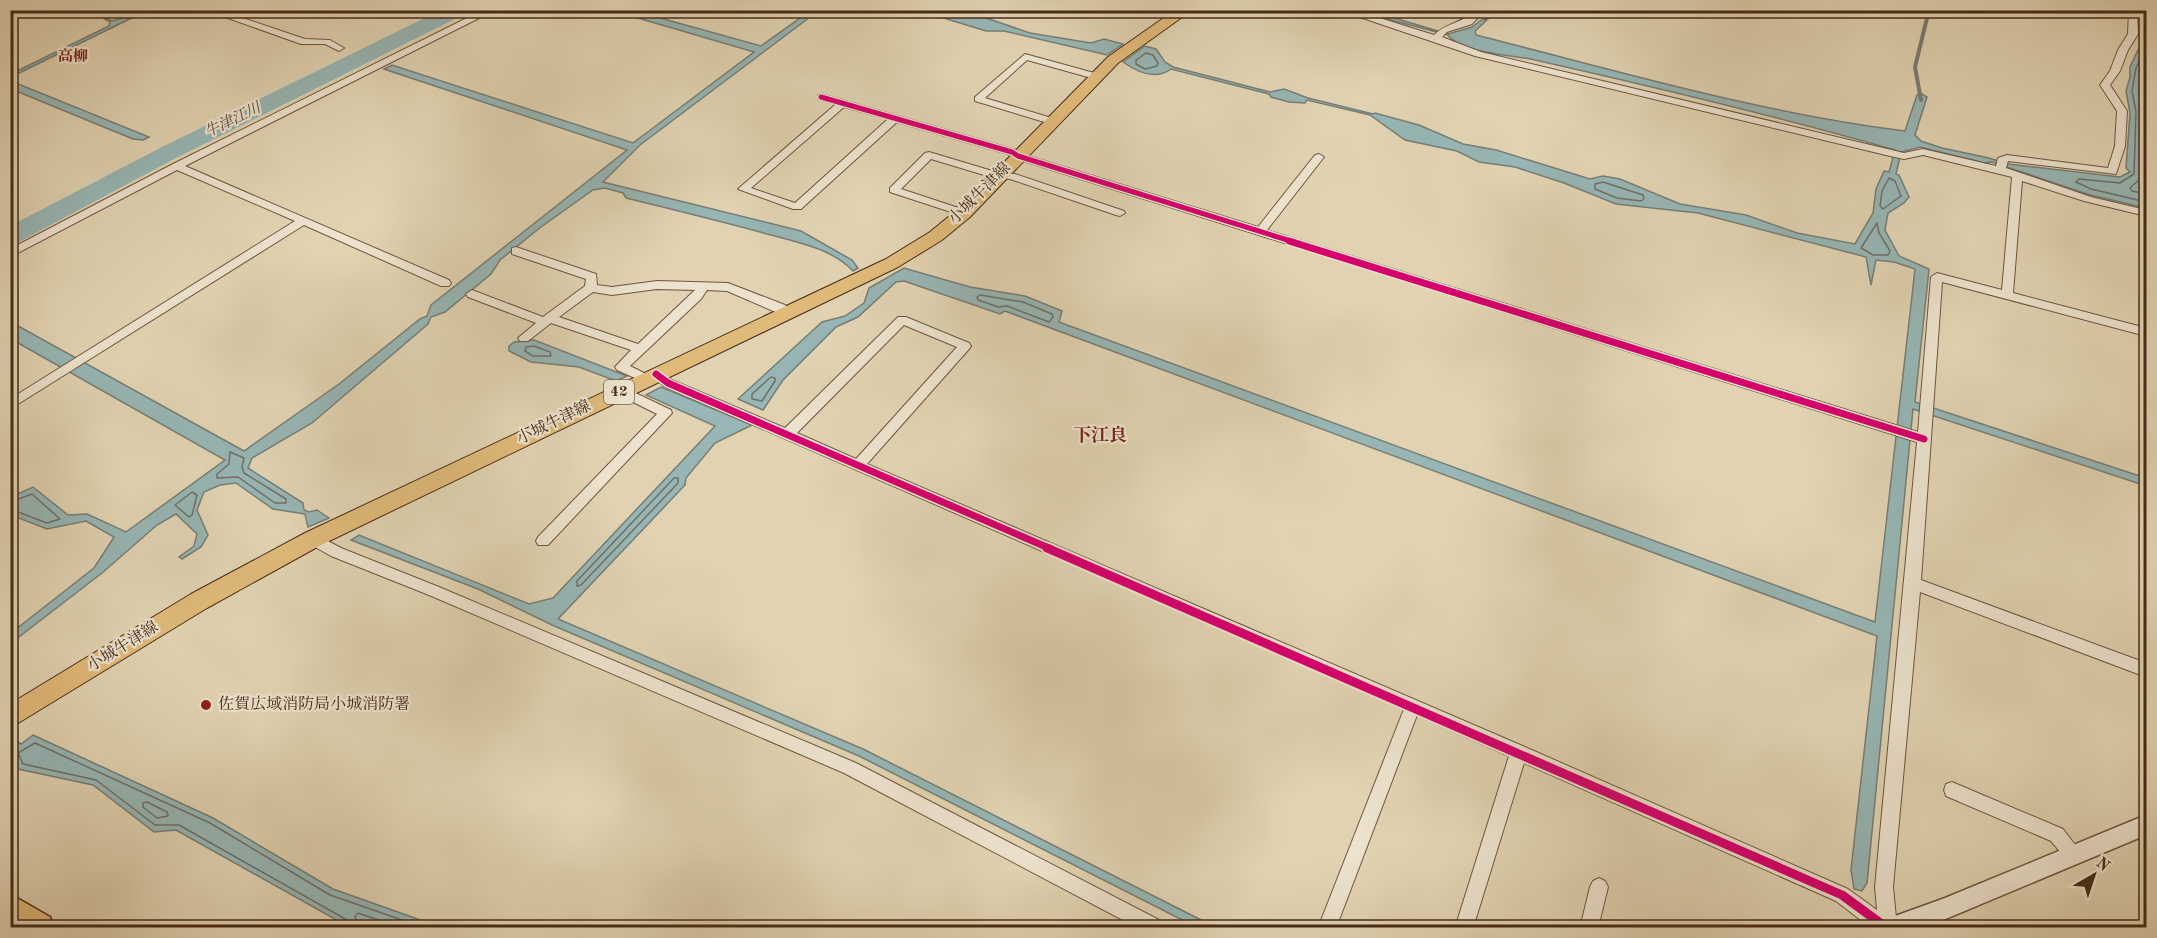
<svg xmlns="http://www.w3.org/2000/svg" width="2157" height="938" font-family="'Old Standard TT','Noto Serif JP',serif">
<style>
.water{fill:#97b6b5;stroke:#777e76;stroke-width:1.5}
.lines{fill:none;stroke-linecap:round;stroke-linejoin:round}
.shore{stroke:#6f7066;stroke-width:1.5}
.stream{stroke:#777e76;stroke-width:4}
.river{fill:#97b6b5;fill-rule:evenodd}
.minor-casing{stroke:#6e553e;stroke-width:2}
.tertiary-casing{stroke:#6e553e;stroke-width:3}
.primary-casing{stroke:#472b18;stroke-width:2}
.trunk-casing{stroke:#472b18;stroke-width:3}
.minor{fill:#ece2cd;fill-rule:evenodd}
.tertiary{fill:#ece2cd;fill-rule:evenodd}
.primary{fill:#e0ba79;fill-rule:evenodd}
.trunk{fill:#e0ba79;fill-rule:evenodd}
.cycleway-far2-casing{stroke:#ece2cd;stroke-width:8}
.cycleway-far1-casing{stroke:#ece2cd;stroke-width:10}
.cycleway-casing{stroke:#ece2cd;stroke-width:13}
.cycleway-far2{stroke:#d6006c;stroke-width:5}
.cycleway-far1{stroke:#d6006c;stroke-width:7}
.cycleway{stroke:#d6006c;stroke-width:9}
.poi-dot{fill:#8f2418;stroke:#ece2cd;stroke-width:2}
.labels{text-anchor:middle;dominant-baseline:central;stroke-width:4.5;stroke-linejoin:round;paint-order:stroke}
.far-neighbourhood-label{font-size:15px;font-weight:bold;fill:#7a1f14;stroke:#ece2cd}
.far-water-label{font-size:15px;font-style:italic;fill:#574737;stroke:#ece2cd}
.shield{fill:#ece2cd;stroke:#78624e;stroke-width:1.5}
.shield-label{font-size:15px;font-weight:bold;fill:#472b18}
.street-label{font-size:16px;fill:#472b18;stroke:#ece2cd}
.poi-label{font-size:16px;fill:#472b18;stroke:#ece2cd;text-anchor:start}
.neighbourhood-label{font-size:18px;font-weight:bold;fill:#7a1f14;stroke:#ece2cd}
</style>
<rect width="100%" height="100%" fill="#e1d3b2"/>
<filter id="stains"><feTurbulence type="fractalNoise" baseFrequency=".00333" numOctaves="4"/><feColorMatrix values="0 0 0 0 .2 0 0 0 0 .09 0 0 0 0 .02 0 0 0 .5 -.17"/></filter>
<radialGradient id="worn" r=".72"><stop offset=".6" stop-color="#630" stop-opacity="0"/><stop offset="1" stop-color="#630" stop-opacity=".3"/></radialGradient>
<g class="water">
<polygon points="91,11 112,21 146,11 11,77 11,74 109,26 110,22"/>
<path d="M614,11h21l126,35 49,-35h8l-178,134 -37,37 198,49 51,29 6,8 -5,3c-22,-24 -62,-30 -93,-39 -44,-12 -89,-23 -134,-34l-3,-5 -18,-5 -12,2 -52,37 -41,33 -9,14 -46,38 -14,5 -3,7 -116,99 -60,35 -4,10 55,35 1,7 5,2 8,-2 12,8 -21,9 -3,-13 -32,-5 -37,-26 -16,2 -16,7 -7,18 11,25 -7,12 -19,12 -3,-2 15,-11 3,-12 -21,-20 -19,11 -55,48 -91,70v-10l83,-65 20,-31 -28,-16 -39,8 -36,-14v-18l22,-10 35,28 19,-1 39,18 99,-72 -214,-121v-17l233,129 95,-67 81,-65 7,-3 4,-11 196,-155 -243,-81 8,-4 241,78 121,-91z"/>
<polygon points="921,11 947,11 986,18 1030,33 1091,43 1104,39 1123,44 1107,55 1004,31 986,31"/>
<path d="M1357,11h14l77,23 24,-7 16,-12 3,1 -16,15 1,4c142,36 284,78 429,96l12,-36 3,-2 7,4 -12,38 6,6 21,7 47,10 19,6 112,13 10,-5 -4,-4 4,-55 -4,-22 4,-14v-10l15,-32 -1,-23 2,-1v162l-5,2 4,3 1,30 -56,-13 -98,-33 -8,1 -64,-16 -19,5 -5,22 3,1 10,22 -5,6 -16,10 -3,17 14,26 30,13 -14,133 231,76v8l-233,-77 -46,474 -5,8 -8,-2 -3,-19 26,-234 -872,-325 -5,3 -96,-33 -8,1 -38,35 -22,10 -53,53 -20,30 -25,-11 84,-77 23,-6 19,-13 5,-15 35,-20 66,19 55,9 37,15 -3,11 816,300 40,-353 -21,-7 -18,-2 -5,25 -5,-28 -168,-44 -82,-9 -52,-21 -49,-16 -36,-5 -22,-11 -52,-11 -35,-25 -63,-15 -2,3 -16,-1 -18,-5 -2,-3 -98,-25c-16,12 -34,3 -48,-7l22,-16 11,3 9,13 8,5 97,25 14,-3 24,9 65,16 2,-1 44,12 44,19 33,6 94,29 13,-3 17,3 60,25 66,11 51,18 58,11 18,-31 3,-24 8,-18 5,1 6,-22c-119,-34 -240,-63 -360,-90 -22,-5 -74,-7 -87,-25z"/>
<polygon points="10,81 11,81 149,137 143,140 133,139 11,89"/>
<polygon points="534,340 627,376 616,381 579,367 531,362 509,351 509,346 514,342"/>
<polygon points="661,387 752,425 715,443 686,478 685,485 558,619 863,749 1215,927 1196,927 859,756 552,625 478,589 351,540 359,535 529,604 553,598 715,426 646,395"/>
<polygon points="33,735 213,818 333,889 440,927 349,927 176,830 154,832 93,785 18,769 11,753 15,748 11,741 13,739 21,744"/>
</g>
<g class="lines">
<g class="shore">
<polyline points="2146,46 2136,68 2132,91 2136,112 2134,174 2120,183 2079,179 2076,182 2091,189 2146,202"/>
<polygon points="1146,53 1153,55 1158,63 1157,66 1145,69 1136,64 1136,60"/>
<polyline points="2146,63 2140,92 2144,112 2140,162 2142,173 2139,180 2130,188 2132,191 2146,194"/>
<polygon points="1889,178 1895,181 1901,196 1883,209 1880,206 1882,191"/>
<polygon points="1603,182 1643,195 1644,199 1641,201 1617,198 1595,189 1595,184"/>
<polygon points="1877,223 1879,233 1890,251 1888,255 1873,255 1861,248"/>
<polygon points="980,295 1023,302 1052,314 1053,317 1049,322 1007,306 998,307 978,300 977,297"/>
<polygon points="534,346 550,352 551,356 533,356 525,351 526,347"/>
<polygon points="771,377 775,378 775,381 762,401 752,399 752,394"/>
<polygon points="230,452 244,458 242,467 244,473 286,499 286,503 275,503 238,477 217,478 217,474 229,464"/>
<polygon points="674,478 678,478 678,483 581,585 577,586 577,581"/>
<polygon points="192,492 197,495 192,515 189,517 175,505"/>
<polyline points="10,502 32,494 60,519 47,523 10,509"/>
<polygon points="147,802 167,812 168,816 157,818 143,807 143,803"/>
<polyline points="351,928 347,920 179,825 155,825 96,780 23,764 18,753 35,743 210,823 330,895 425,928"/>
<polyline points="358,928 355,916 358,913 402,928"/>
</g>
<g class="stream">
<polyline points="1485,19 1495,10"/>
<polyline points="1921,100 1915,67 1929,10"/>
</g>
<polygon class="river" points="441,10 468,10 465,14 176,158 19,242 10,244 10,226 160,148"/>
<defs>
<g id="minor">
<polygon points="10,10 23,10 10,17"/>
<polygon points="205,10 219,10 305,39 330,40 344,48 339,51 325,44 301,44"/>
<polygon points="483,10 495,10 185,166 449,280 451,283 449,286 441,286 304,225 10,409 10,399 295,221 177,170 10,257 10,249 173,164"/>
<path d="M1339,10h15l80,25c13,-13 28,-11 41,-25h10l-13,14 -25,8 -5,5 39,15 423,101 19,-4 73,17 2,-8 9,-3 101,13 7,-22 2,-35 -17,-26 10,-14 8,-21 10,-16 1,-24h8l1,24 -10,16 -8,21 -10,14 17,26 -2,35 -9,28 -108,-13 -2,7 85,29 55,13v6l-62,-15 -62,-20 -9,112 133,35v8l-204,-54 -21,298 225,83v14l-226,-85 -27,295 4,41h-26l-35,-27 -312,-138 -51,165h-18l54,-172 -92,-41 -81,213h-18l86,-219 -740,-323 -14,-12 6,-4 16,10 113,48 113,-111h8l63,26 2,3 -2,3 -102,115 658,283 323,142 29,21 -2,-23 42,-445 -903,-284 -6,-4 -111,-32 -96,87h-8l-55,-20 98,-85 -18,-5v-4l3,-1 195,56 6,4 236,73 57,-72 4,-1 5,3 -57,73 651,202 13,-155 6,-4 65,17 10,-113 -89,-22 -19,4 -14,-3 -415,-100zM844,107l44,12 -93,84 -44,-15zM904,325l53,22 -101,112 -59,-26z"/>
<polygon points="1025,54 1098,74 1100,76 1095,79 1027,60 985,98 1055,119 1055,123 1051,124 975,101 975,97"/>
<polygon points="929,152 999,173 1015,174 1124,211 1125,213 1120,216 1116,215 1010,179 994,178 931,159 901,189 968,211 968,215 960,215 890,192 890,188 925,153"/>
<path d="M516,247l80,27 1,11 15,2 45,-6 71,2 57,22 8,8 -6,4 -60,-26 -20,-1 -6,9 -71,67 20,10 2,3 -6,4 -29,-13 -2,-3 16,-17 -80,-27 -23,18h-8l-2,-3 18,-15 -68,-26 -2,-3 6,-4 71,27 42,-31 1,-7 -74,-25v-6zM657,289l38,1 -57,54 -79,-27 34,-25 19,3z"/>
<polygon points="621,386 671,410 672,413 548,545 538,545 536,541 538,537 657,414 617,394 615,391"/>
<polygon points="313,533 341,548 439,587 856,763 1163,922 1166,928 1138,928 844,773 429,595 331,556 308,543 306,539 308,535"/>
<polygon points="1952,782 2063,829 2082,854 2079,860 2073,862 2067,860 2051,841 1946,796 1944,790 1946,784"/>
<polygon points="1599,878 1605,881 1608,887 1598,928 1580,928 1590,887 1593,881"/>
</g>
<polygon id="tertiary" points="2146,815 2146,835 1924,928 1881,928 1884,920 1945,898"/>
<polygon id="primary" points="1175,10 1192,10 1118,63 970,217 942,240 898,267 321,545 207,608 10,728 10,704 191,594 305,533 886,259 930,232 958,209 1108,57"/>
<polygon id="trunk" points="10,894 50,917 54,928 10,927"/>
</defs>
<use href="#minor" class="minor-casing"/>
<use href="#tertiary" class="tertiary-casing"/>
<use href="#primary" class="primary-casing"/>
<use href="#trunk" class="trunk-casing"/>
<use href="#minor" class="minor"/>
<use href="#tertiary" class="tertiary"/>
<use href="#primary" class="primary"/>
<use href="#trunk" class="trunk"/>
<defs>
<polyline id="cycleway-far2" points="821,97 1012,152 1018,156 1294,242"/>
<g id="cycleway-far1">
<polyline points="1289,241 1924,439"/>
<polyline points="656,374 668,383 1051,549"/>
</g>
<polyline id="cycleway" points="1047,548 1842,895 1887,928"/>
</defs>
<use href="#cycleway-far2" class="cycleway-far2-casing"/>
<use href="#cycleway-far1" class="cycleway-far1-casing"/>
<use href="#cycleway" class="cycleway-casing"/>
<use href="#cycleway-far2" class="cycleway-far2"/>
<use href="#cycleway-far1" class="cycleway-far1"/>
<use href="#cycleway" class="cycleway"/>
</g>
<circle class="poi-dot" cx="206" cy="705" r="6"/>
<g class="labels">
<g class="far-neighbourhood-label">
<text x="73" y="57">高柳</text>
</g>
<g class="far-water-label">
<text transform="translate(233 121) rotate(-26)">牛津江川</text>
</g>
<rect class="shield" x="604" y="380" width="30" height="24" rx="4.5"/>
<g class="shield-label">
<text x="619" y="392">42</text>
</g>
<g class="street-label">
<text transform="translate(980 194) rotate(-45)">小城牛津線</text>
<text transform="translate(554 423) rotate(-26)">小城牛津線</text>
<text transform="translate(123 647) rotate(-32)">小城牛津線</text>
</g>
<g class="poi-label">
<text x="218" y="705">佐賀広域消防局小城消防署</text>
</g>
<g class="neighbourhood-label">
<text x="1100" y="436">下江良</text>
</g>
</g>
<rect width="2157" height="938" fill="none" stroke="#e1d3b2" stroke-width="36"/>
<rect x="12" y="12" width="2133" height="914" fill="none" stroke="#472b18" stroke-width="3"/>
<rect x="18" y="18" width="2121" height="902" fill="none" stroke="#472b18" stroke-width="1.5"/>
<g transform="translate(2094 875) rotate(39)" stroke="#ece2cd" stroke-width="4.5" paint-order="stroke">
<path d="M0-4.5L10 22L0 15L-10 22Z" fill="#472b18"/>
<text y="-9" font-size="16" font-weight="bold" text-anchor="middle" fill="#472b18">N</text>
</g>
<rect width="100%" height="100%" filter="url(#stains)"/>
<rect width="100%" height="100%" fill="url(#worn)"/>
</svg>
